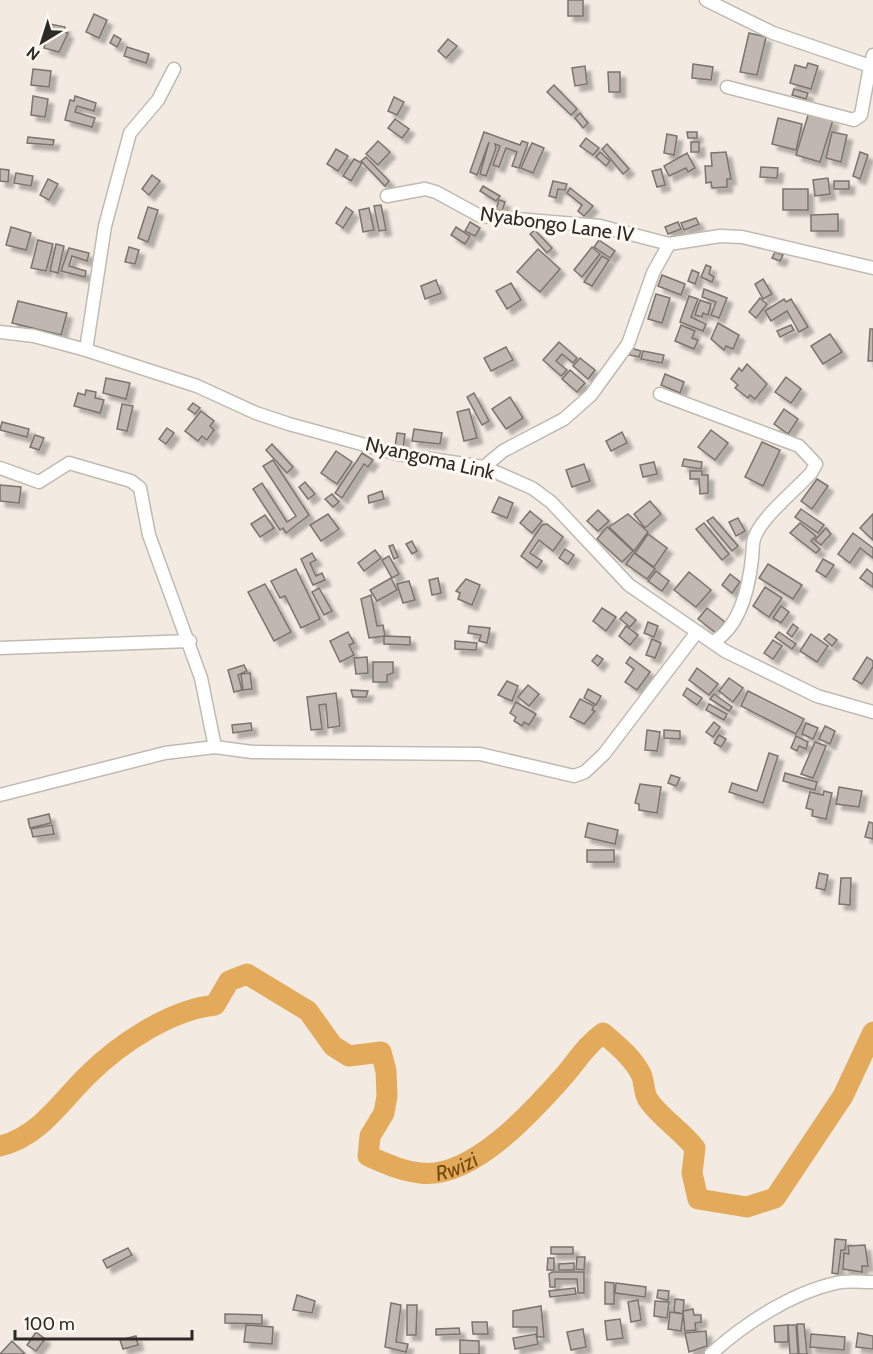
<svg xmlns="http://www.w3.org/2000/svg" width="873" height="1354" font-family="Cabin,sans-serif">
<style>
.lines{fill:none;stroke-linecap:round;stroke-linejoin:round}
.river{stroke:#e4aa5c;stroke-width:21}
.building{fill:#c0b8b0;stroke:#7b746c;stroke-width:1.5;filter:url(#shadow)}
.minor-casing{stroke:#c1bab2;stroke-width:15}
.minor{stroke:#fff;stroke-width:12}
.labels{text-anchor:middle;dominant-baseline:central;stroke-width:6;stroke-linejoin:round;paint-order:stroke}
.street-label{font-size:20px;fill:#2d2a27;stroke:#fff9f1}
.water-label{font-size:21px;font-style:italic;fill:#704a0d;stroke:#fff9f1}
</style>
<defs>
<filter id="shadow"><feDropShadow dx="5.5" dy="5.5" stdDeviation="1.5" flood-color="#0004"/></filter>
</defs>
<rect width="100%" height="100%" fill="#f3ebe2"/>
<g class="lines">
<path class="river" id="s1" d="M0,1146c39,-9 60,-44 88,-71 31,-31 82,-65 127,-70l14,-24 18,-7 61,37 25,35 16,10 32,-4 5,19 1,25 -3,17 -14,23 -2,20c17,7 33,15 52,17 51,7 112,-61 143,-96 14,-16 23,-32 40,-44 14,12 29,24 38,41 4,9 2,19 8,27 13,18 32,29 46,47l-3,25 6,26 49,8 28,-9 68,-102 30,-64"/>
</g>
<g class="building">
<rect x="568" y="0" width="15" height="16"/>
<polygon points="94,14 107,20 99,38 86,32"/>
<polygon points="50,24 65,27 64,32 68,33 59,52 44,48"/>
<polygon points="749,33 766,37 757,75 740,72"/>
<polygon points="114,35 121,39 117,47 110,43"/>
<polygon points="448,39 457,46 446,58 438,51"/>
<polygon points="127,47 149,54 146,63 124,56"/>
<polygon points="808,63 818,66 811,89 790,83 795,65 806,68"/>
<polygon points="693,64 713,67 711,80 692,78"/>
<polygon points="585,66 587,84 575,86 572,68"/>
<polygon points="33,69 51,71 49,87 31,85"/>
<polygon points="608,72 620,72 620,92 609,92"/>
<polygon points="554,85 577,109 571,115 547,92"/>
<polygon points="794,89 808,93 806,99 792,95"/>
<polygon points="33,96 48,99 45,117 31,115"/>
<polygon points="75,96 96,103 94,111 77,106 75,112 95,118 92,127 65,120 70,100 74,101"/>
<polygon points="394,97 404,102 397,115 388,111"/>
<polygon points="809,112 833,120 820,162 796,155"/>
<polygon points="580,113 588,123 583,128 575,118"/>
<polygon points="778,118 802,124 796,150 772,144"/>
<polygon points="395,119 409,129 402,138 388,128"/>
<polygon points="484,132 520,145 522,141 528,143 519,168 512,166 517,152 506,148 499,167 493,165 500,146 495,144 496,148 486,176 480,174 489,142 477,175 470,172"/>
<polygon points="687,132 697,132 697,138 688,138"/>
<polygon points="832,132 847,135 841,162 826,158"/>
<polygon points="667,134 677,136 674,155 664,153"/>
<polygon points="28,137 54,140 53,145 27,143"/>
<polygon points="586,138 599,148 593,155 580,146"/>
<polygon points="378,141 390,152 378,165 366,154"/>
<rect x="691" y="142" width="8" height="10"/>
<polygon points="532,143 544,148 533,173 521,168"/>
<polygon points="607,144 629,169 623,174 602,149"/>
<polygon points="336,149 348,156 338,171 327,164"/>
<polygon points="600,152 610,161 606,166 596,157"/>
<polygon points="726,152 731,179 727,179 727,187 712,188 711,182 706,183 705,166 712,166 711,153"/>
<polygon points="860,152 868,155 860,179 853,176"/>
<polygon points="687,153 695,168 688,172 686,168 669,176 664,166"/>
<polygon points="366,157 389,181 385,186 361,161"/>
<polygon points="354,159 362,163 351,181 343,176"/>
<polygon points="761,167 778,168 777,178 760,177"/>
<polygon points="0,169 9,170 8,182 0,181"/>
<polygon points="661,169 665,185 657,187 652,171"/>
<polygon points="16,173 33,176 31,186 14,183"/>
<polygon points="152,175 160,181 149,195 142,189"/>
<polygon points="828,178 830,194 815,196 813,180"/>
<polygon points="48,179 58,184 49,200 40,195"/>
<polygon points="553,181 567,184 565,190 558,189 556,198 549,196"/>
<rect x="834" y="181" width="15" height="8"/>
<polygon points="483,186 500,196 496,201 480,191"/>
<polygon points="570,188 593,206 584,216 578,211 582,205 567,193"/>
<rect x="783" y="189" width="25" height="21"/>
<polygon points="499,200 505,202 502,211 496,210"/>
<polygon points="381,205 386,230 379,231 374,206"/>
<polygon points="148,207 158,210 148,242 138,238"/>
<polygon points="346,207 353,212 343,228 336,223"/>
<polygon points="369,208 374,230 363,232 359,210"/>
<polygon points="838,214 838,231 811,231 811,215"/>
<polygon points="696,218 699,224 684,230 681,223"/>
<polygon points="470,222 480,228 475,236 465,231"/>
<polygon points="678,222 681,229 668,234 665,227"/>
<polygon points="11,227 31,233 26,250 6,245"/>
<polygon points="456,227 470,236 465,244 451,235"/>
<polygon points="535,230 552,248 547,253 530,234"/>
<polygon points="38,240 53,244 46,271 31,268"/>
<polygon points="599,240 615,251 610,258 594,247"/>
<polygon points="56,244 64,246 58,273 50,271"/>
<polygon points="129,247 139,250 135,264 125,262"/>
<polygon points="592,247 600,254 582,277 574,270"/>
<polygon points="69,248 89,253 87,261 72,256 69,266 86,271 85,277 61,271"/>
<polygon points="538,249 560,269 540,292 517,272"/>
<polygon points="775,252 783,255 780,261 772,258"/>
<polygon points="602,256 609,260 592,286 584,282"/>
<polygon points="706,265 711,267 709,274 714,277 712,282 701,277"/>
<polygon points="692,270 699,273 695,284 688,281"/>
<polygon points="662,275 685,284 681,295 658,286"/>
<polygon points="763,279 772,294 763,299 755,284"/>
<polygon points="436,280 441,293 425,299 421,286"/>
<polygon points="511,283 521,300 507,309 496,291"/>
<polygon points="704,289 727,298 719,318 711,315 716,302 702,297"/>
<polygon points="656,294 670,298 662,323 648,319"/>
<polygon points="689,296 698,299 691,317 706,324 703,331 680,322"/>
<polygon points="760,298 767,304 756,318 749,312"/>
<polygon points="784,299 786,302 791,299 808,327 799,332 787,311 771,321 765,311"/>
<polygon points="700,300 711,304 708,315 703,313 702,317 695,315"/>
<polygon points="18,301 67,313 61,335 12,323"/>
<polygon points="718,323 739,335 733,349 726,346 724,350 711,339"/>
<polygon points="681,325 695,331 692,338 698,340 694,349 675,341"/>
<polygon points="791,325 794,330 780,337 777,331"/>
<polygon points="870,329 873,329 873,361 868,361"/>
<polygon points="830,334 842,352 823,364 811,346"/>
<polygon points="559,342 577,358 573,363 562,354 556,361 567,370 561,376 543,360"/>
<polygon points="506,347 513,360 491,371 484,358"/>
<polygon points="631,348 641,351 639,357 629,355"/>
<polygon points="643,351 664,355 662,363 641,359"/>
<polygon points="580,358 595,370 588,379 573,366"/>
<polygon points="747,364 767,384 755,399 750,395 748,398 735,388 738,385 731,379 739,368 742,371"/>
<polygon points="570,370 585,383 577,392 562,379"/>
<polygon points="665,374 684,382 680,393 661,385"/>
<polygon points="786,377 801,389 791,403 775,392"/>
<polygon points="106,378 130,383 126,399 103,393"/>
<polygon points="86,390 96,392 95,398 104,400 100,413 74,406 78,393 85,395"/>
<polygon points="474,393 489,421 482,425 467,397"/>
<polygon points="510,397 523,418 506,429 492,409"/>
<polygon points="193,403 200,408 195,414 188,409"/>
<polygon points="122,404 133,406 127,431 117,429"/>
<polygon points="469,409 477,438 464,441 457,412"/>
<polygon points="784,409 798,419 788,434 774,424"/>
<polygon points="201,411 214,421 210,426 214,430 207,440 202,436 198,441 185,431"/>
<polygon points="2,422 29,429 27,437 0,430"/>
<polygon points="167,428 174,433 166,444 159,439"/>
<polygon points="414,429 442,433 440,444 412,441"/>
<polygon points="711,430 728,443 715,460 698,447"/>
<polygon points="622,432 627,443 611,451 606,441"/>
<polygon points="397,433 405,434 403,448 395,447"/>
<polygon points="35,435 44,438 39,450 30,447"/>
<polygon points="762,442 780,450 763,486 745,477"/>
<polygon points="272,444 293,467 287,473 266,450"/>
<polygon points="336,451 352,462 337,484 321,473"/>
<polygon points="362,453 373,460 368,467 364,464 342,498 335,493"/>
<polygon points="684,459 702,462 701,469 682,466"/>
<polygon points="273,460 309,515 286,533 283,528 280,530 253,489 262,483 287,522 296,516 263,466"/>
<polygon points="654,462 657,474 643,477 640,465"/>
<polygon points="584,464 590,481 572,487 566,470"/>
<polygon points="690,471 702,471 702,475 708,475 708,493 700,494 699,479 690,479"/>
<polygon points="817,479 828,486 812,509 801,501"/>
<polygon points="305,482 315,494 308,499 299,487"/>
<polygon points="0,485 21,487 19,503 0,501"/>
<polygon points="382,491 384,499 369,503 368,496"/>
<polygon points="332,494 339,502 333,507 325,499"/>
<polygon points="499,497 513,503 507,518 492,512"/>
<polygon points="650,501 661,514 645,528 634,514"/>
<polygon points="801,509 824,525 818,533 795,517"/>
<polygon points="598,510 609,521 598,531 587,521"/>
<polygon points="530,511 542,521 532,533 520,523"/>
<polygon points="328,514 339,529 321,541 310,525"/>
<polygon points="628,514 648,532 634,551 609,527"/>
<polygon points="873,514 873,540 860,528"/>
<polygon points="265,515 274,528 260,537 251,524"/>
<polygon points="713,517 738,546 732,551 707,521"/>
<polygon points="738,518 745,531 736,536 729,522"/>
<polygon points="704,523 729,554 722,560 696,529"/>
<polygon points="800,523 816,536 811,541 820,549 816,553 790,533"/>
<polygon points="547,524 563,537 553,551 539,540 530,553 542,561 537,568 521,556 542,525"/>
<polygon points="607,527 633,551 622,562 597,539"/>
<polygon points="826,528 831,534 821,545 815,540"/>
<polygon points="853,533 873,548 873,558 860,548 850,563 838,554"/>
<polygon points="648,534 667,548 654,567 635,553"/>
<polygon points="412,541 417,551 412,554 406,544"/>
<polygon points="393,545 398,557 394,559 389,546"/>
<polygon points="565,549 574,555 568,564 559,558"/>
<polygon points="375,550 381,558 364,571 358,563"/>
<polygon points="312,553 316,560 310,563 316,576 322,573 325,580 313,585 301,559"/>
<polygon points="634,553 655,569 647,579 626,564"/>
<polygon points="389,556 399,574 392,578 382,560"/>
<polygon points="823,559 834,565 826,577 816,571"/>
<polygon points="768,564 802,585 793,599 759,578"/>
<polygon points="296,569 320,619 301,628 285,596 280,598 271,581"/>
<polygon points="867,569 873,574 873,587 860,578"/>
<polygon points="656,571 669,581 662,591 648,581"/>
<polygon points="689,572 711,590 696,607 674,590"/>
<polygon points="730,574 740,582 732,593 722,585"/>
<polygon points="391,578 397,590 377,601 370,590"/>
<polygon points="438,578 441,593 432,595 429,580"/>
<polygon points="466,579 480,585 472,605 458,599 460,593 456,591"/>
<polygon points="409,581 415,600 403,603 397,584"/>
<polygon points="265,584 291,632 274,641 248,592"/>
<polygon points="765,587 782,598 769,617 753,606"/>
<polygon points="319,588 332,611 324,615 312,592"/>
<polygon points="371,595 377,626 383,625 385,636 369,638 361,599"/>
<polygon points="781,606 789,612 781,623 773,618"/>
<polygon points="602,608 616,617 606,631 593,621"/>
<polygon points="707,608 725,622 716,633 698,619"/>
<polygon points="626,612 636,620 630,627 620,619"/>
<polygon points="648,622 658,626 654,637 644,633"/>
<polygon points="793,624 798,628 792,637 787,633"/>
<polygon points="469,626 490,628 487,643 479,641 481,635 468,633"/>
<polygon points="626,626 638,635 630,645 619,636"/>
<polygon points="348,632 354,643 349,645 354,655 340,662 330,641"/>
<polygon points="779,632 796,644 792,649 775,637"/>
<polygon points="811,634 828,646 817,662 800,651"/>
<polygon points="829,634 837,640 832,646 824,639"/>
<polygon points="384,636 410,637 410,645 384,644"/>
<polygon points="652,639 661,643 655,658 646,655"/>
<polygon points="773,640 782,646 773,659 764,653"/>
<polygon points="455,641 477,643 476,650 455,649"/>
<polygon points="597,655 603,659 598,666 592,661"/>
<polygon points="367,657 368,673 356,674 354,658"/>
<polygon points="630,657 650,672 637,690 625,682 634,669 626,663"/>
<polygon points="867,657 873,661 873,667 862,684 853,679"/>
<polygon points="373,662 393,662 393,673 387,675 387,682 373,682"/>
<polygon points="244,665 247,671 238,675 242,690 234,692 228,670"/>
<polygon points="697,668 718,684 709,695 689,680"/>
<polygon points="250,673 252,689 243,690 241,674"/>
<polygon points="729,678 743,688 733,702 719,691"/>
<polygon points="507,681 518,686 512,701 498,695"/>
<polygon points="528,685 539,694 529,706 518,697"/>
<polygon points="687,688 702,698 697,705 683,695"/>
<polygon points="588,689 601,696 596,705 584,698"/>
<polygon points="351,690 368,691 366,697 353,697"/>
<polygon points="748,691 804,719 796,734 741,706"/>
<polygon points="336,693 340,726 328,728 326,704 319,705 322,729 311,730 307,697"/>
<polygon points="714,694 732,707 729,711 710,699"/>
<polygon points="580,699 594,706 592,710 595,711 584,724 570,717"/>
<polygon points="516,702 536,714 529,725 524,722 522,726 514,721 516,717 510,713"/>
<polygon points="709,704 727,714 724,720 706,710"/>
<polygon points="714,722 720,727 713,737 706,732"/>
<polygon points="251,723 252,730 233,733 232,725"/>
<polygon points="806,723 818,728 813,739 802,734"/>
<polygon points="825,726 835,731 830,744 819,739"/>
<polygon points="647,730 660,732 657,751 645,750"/>
<polygon points="664,730 680,731 680,739 664,738"/>
<polygon points="719,735 726,739 721,747 714,743"/>
<polygon points="796,736 808,742 806,749 799,746 797,751 791,748"/>
<polygon points="815,742 826,746 813,778 801,774"/>
<polygon points="769,753 778,756 763,803 729,792 732,783 757,791"/>
<polygon points="785,773 817,782 815,790 783,781"/>
<polygon points="671,775 680,778 676,786 668,783"/>
<polygon points="640,784 661,787 657,813 639,810 639,804 635,803"/>
<polygon points="839,787 862,791 859,807 836,804"/>
<polygon points="824,791 832,793 826,819 812,816 813,810 806,808 810,792 823,795"/>
<polygon points="49,814 51,823 30,828 28,819"/>
<polygon points="869,822 873,823 873,839 865,837"/>
<polygon points="588,823 618,830 615,844 585,837"/>
<polygon points="52,825 54,834 33,837 31,829"/>
<rect x="587" y="850" width="27" height="12"/>
<polygon points="819,873 828,875 825,890 816,888"/>
<polygon points="841,878 851,878 850,905 839,904"/>
<polygon points="835,1239 846,1240 845,1250 841,1250 838,1274 832,1273"/>
<polygon points="865,1245 868,1266 862,1266 862,1272 843,1269 844,1253 849,1254 848,1246"/>
<rect x="551" y="1247" width="22" height="7"/>
<polygon points="128,1248 132,1255 107,1268 103,1260"/>
<polygon points="577,1257 585,1257 584,1270 576,1269"/>
<polygon points="548,1258 554,1258 554,1270 547,1270"/>
<polygon points="574,1263 574,1270 559,1270 559,1264"/>
<polygon points="552,1272 584,1272 584,1293 578,1293 577,1279 555,1279 555,1287 550,1287 549,1274"/>
<polygon points="605,1282 614,1283 614,1304 605,1304"/>
<polygon points="616,1283 646,1287 645,1297 615,1293"/>
<polygon points="575,1288 576,1294 550,1297 549,1291"/>
<polygon points="658,1290 669,1291 668,1300 657,1298"/>
<polygon points="297,1295 315,1301 312,1313 293,1310"/>
<polygon points="675,1299 684,1300 683,1314 674,1312"/>
<polygon points="638,1300 641,1320 631,1322 628,1302"/>
<polygon points="655,1301 669,1302 667,1318 654,1316"/>
<polygon points="391,1303 401,1305 396,1342 408,1344 406,1352 385,1347"/>
<polygon points="407,1305 417,1305 416,1335 407,1335"/>
<polygon points="541,1306 544,1337 537,1337 537,1327 513,1327 513,1311"/>
<polygon points="693,1309 694,1315 701,1315 701,1322 695,1323 696,1330 685,1331 683,1311"/>
<polygon points="670,1312 683,1314 681,1331 668,1329"/>
<polygon points="225,1314 262,1315 262,1324 225,1323"/>
<polygon points="620,1319 623,1338 607,1340 605,1321"/>
<polygon points="472,1322 487,1322 488,1334 473,1334"/>
<polygon points="797,1324 804,1324 807,1354 799,1354"/>
<polygon points="246,1325 273,1327 272,1344 244,1342"/>
<polygon points="788,1325 788,1342 775,1342 774,1326"/>
<polygon points="788,1325 796,1325 798,1354 790,1354"/>
<polygon points="459,1328 460,1334 436,1335 436,1329"/>
<polygon points="583,1329 586,1347 571,1350 567,1332"/>
<polygon points="706,1331 707,1346 689,1352 685,1333"/>
<polygon points="36,1332 45,1339 36,1351 27,1345"/>
<polygon points="858,1333 873,1336 873,1349 856,1347"/>
<polygon points="536,1334 538,1344 515,1349 513,1338"/>
<polygon points="811,1334 845,1337 844,1350 810,1347"/>
<polygon points="136,1336 138,1345 123,1349 120,1340"/>
<polygon points="460,1340 479,1341 479,1354 460,1354"/>
<polygon points="12,1341 25,1354 0,1354"/>
</g>
<g class="lines">
<defs>
<g id="minor">
<polyline points="706,0 773,33 870,66 873,55"/>
<polyline points="727,87 854,120 861,115 870,66"/>
<polyline points="387,196 425,189 436,192 480,216 600,226 669,244 720,236 742,237 873,268"/>
<polyline points="0,332 34,336 86,350 197,386 256,413 289,424 398,454 484,467 507,477 532,488 551,502 629,585 725,651 817,696 873,712"/>
<polyline points="86,350 105,226 130,133 158,100 174,69"/>
<path d="M660,394l139,52 17,18 -5,9c-15,17 -51,45 -57,66 -2,6 -1,13 -2,19 -3,29 -12,69 -39,84"/>
<polyline points="484,467 503,451 564,419 591,395 628,344 653,273 669,244"/>
<polyline points="0,468 39,482 69,463 131,481 140,488 149,535 201,678 215,747"/>
<polyline points="0,648 190,641"/>
<polyline points="0,795 165,753 215,747 252,752 480,754 574,776 585,772 604,754 697,632"/>
<path d="M711,1354c33,-30 80,-61 125,-71 11,-3 25,-1 37,-1"/>
</g>
</defs>
<use href="#minor" class="minor-casing"/>
<use href="#minor" class="minor"/>
</g>
<g class="labels">
<g class="street-label">
<text transform="translate(557 224) rotate(8)">Nyabongo Lane IV</text>
<text transform="translate(430 458) rotate(13)">Nyangoma Link</text>
</g>
<g class="water-label">
<text stroke="none"><textPath href="#s1" startOffset="676">Rwizi</textPath></text>
</g>
</g>
<g transform="translate(42 42) rotate(218)" stroke="#fff9f1" stroke-width="4.5" paint-order="stroke">
<path d="M0-4.5L10 22L0 15L-10 22Z" fill="#2d2a27"/>
<text y="-9" font-size="16" font-weight="bold" text-anchor="middle" fill="#2d2a27">N</text>
</g>
<path d="M15 1330v9h177v-9" fill="none" stroke="#2d2a27" stroke-width="3"/>
<text x="24" y="1330" font-size="18" fill="#2d2a27" stroke="#fff9f1" stroke-width="4.5" paint-order="stroke">100 m</text>
</svg>
